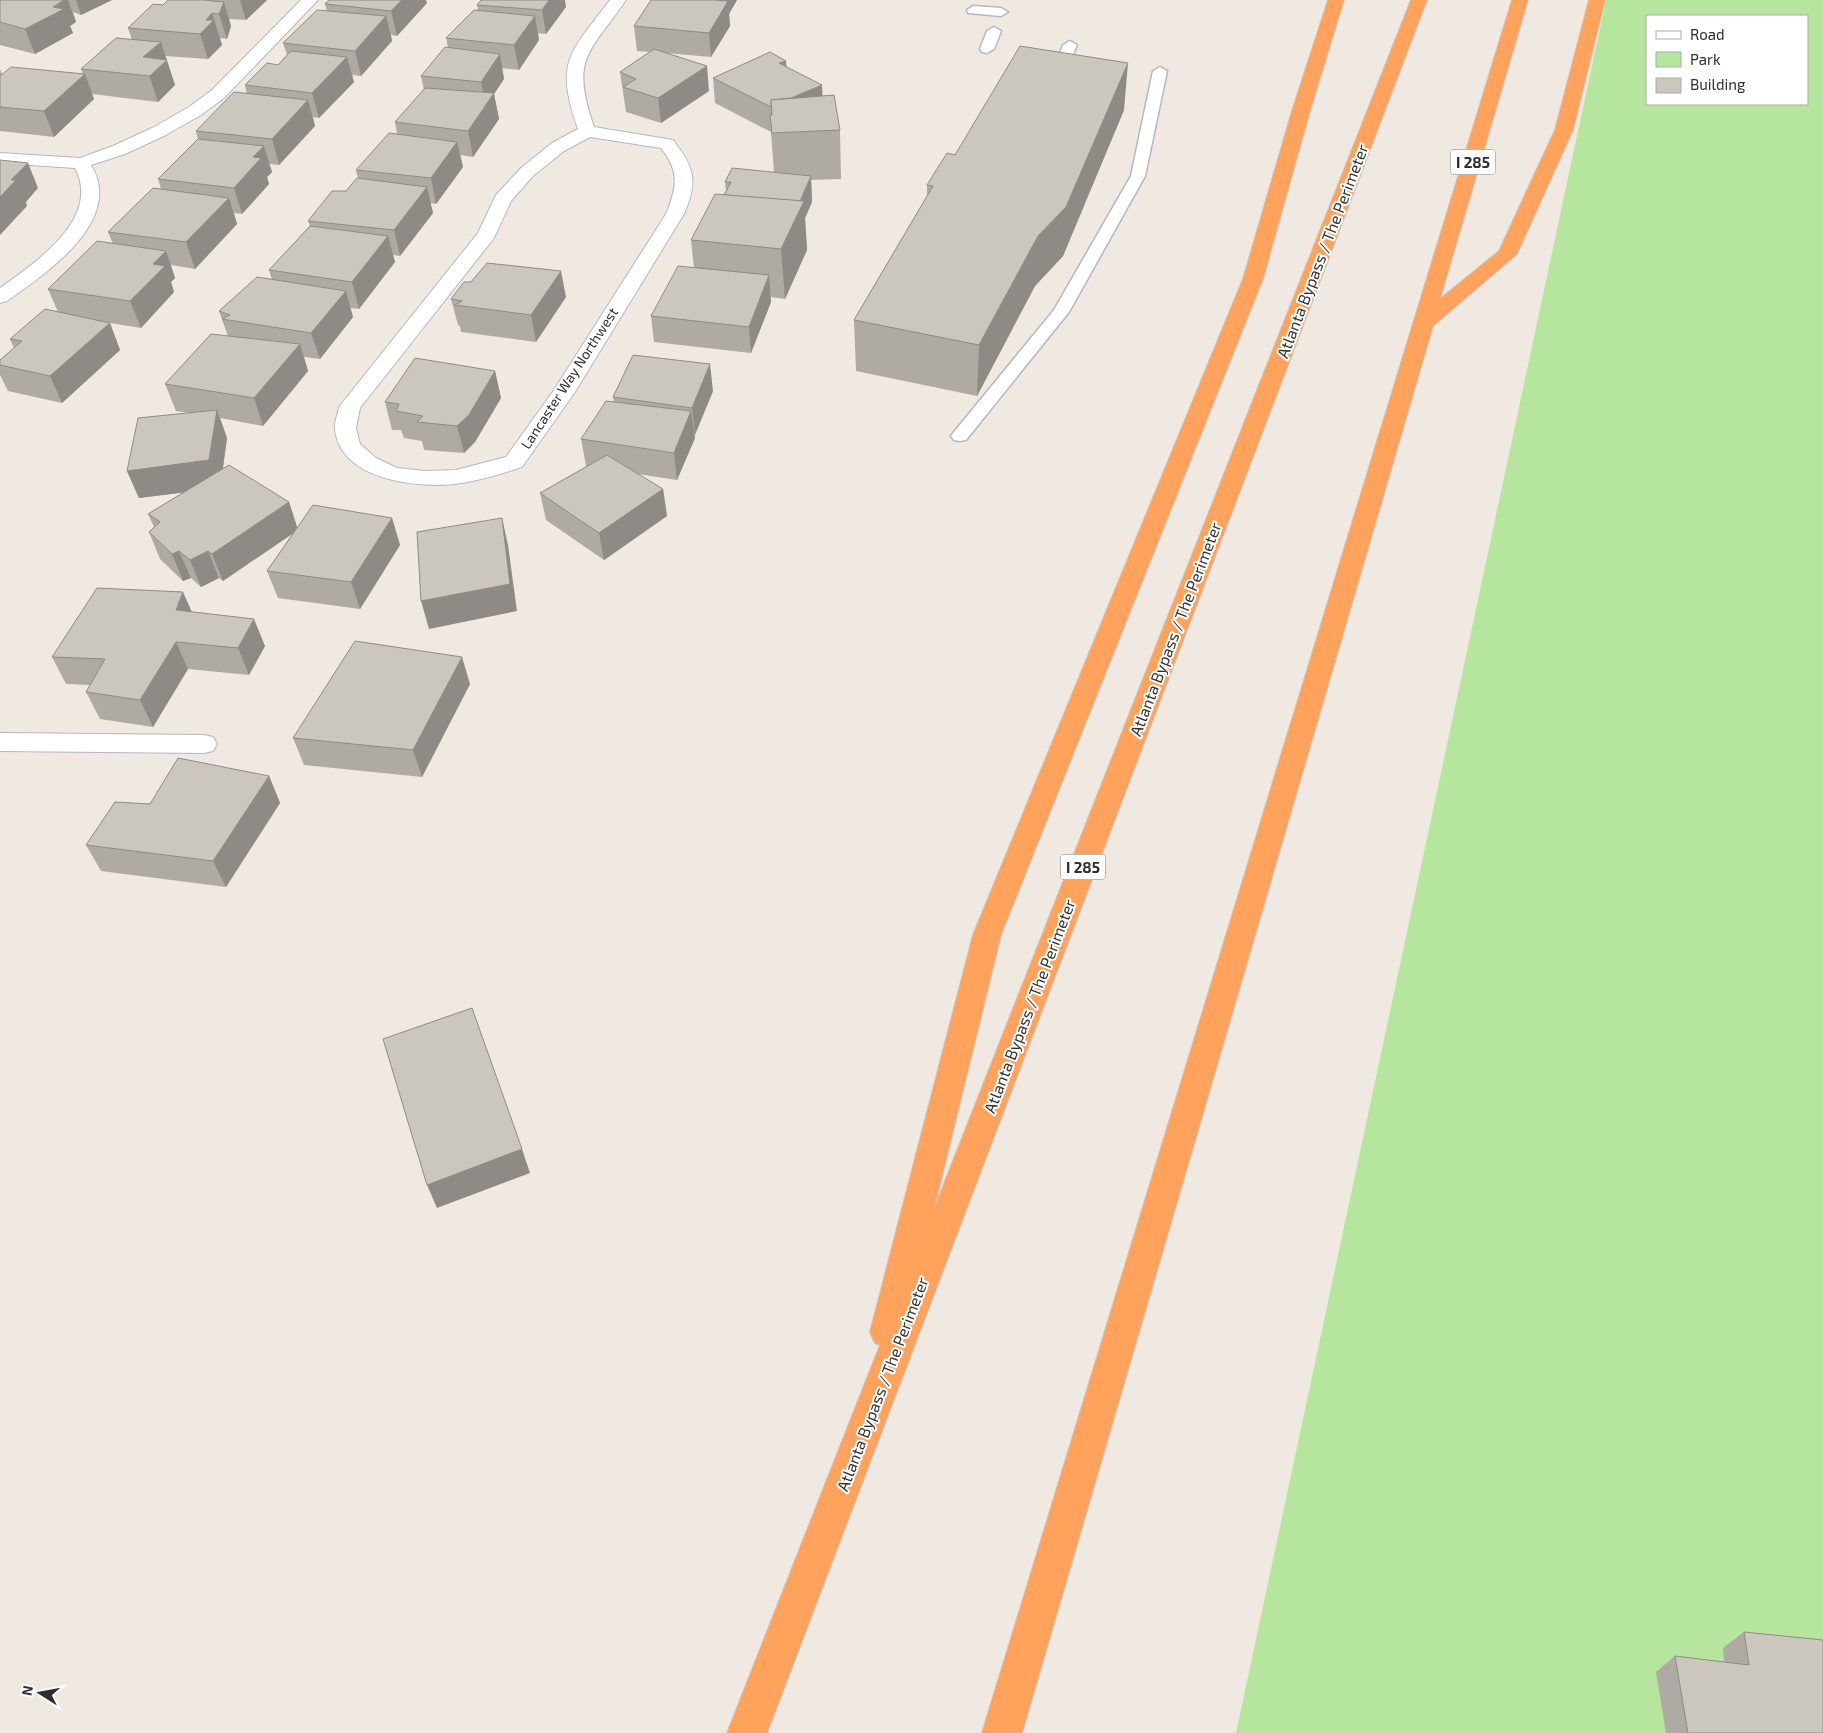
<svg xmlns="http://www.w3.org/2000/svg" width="1823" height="1733" font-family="'Exo 2',sans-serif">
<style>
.green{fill:#b6e59e;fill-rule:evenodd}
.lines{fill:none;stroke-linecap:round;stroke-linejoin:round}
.lane-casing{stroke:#b4b7c1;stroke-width:3}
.street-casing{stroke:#b4b7c1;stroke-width:2}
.highway-casing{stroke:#c9c9c9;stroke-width:2}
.lane{fill:#fff;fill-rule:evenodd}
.street{fill:#fff;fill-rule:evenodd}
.highway{fill:#ffa35c;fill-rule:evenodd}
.wall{fill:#afaba4}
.shaded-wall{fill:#8e8b86}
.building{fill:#cbc7bf;stroke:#8e8b86}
.labels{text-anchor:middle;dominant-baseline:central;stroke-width:4;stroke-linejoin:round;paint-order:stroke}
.far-street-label{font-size:14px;fill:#2e2e2e;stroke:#fff}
.shield{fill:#fff;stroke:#6d6d6d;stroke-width:1}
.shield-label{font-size:15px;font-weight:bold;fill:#2e2e2e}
.street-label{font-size:16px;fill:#2e2e2e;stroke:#fff}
</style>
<rect width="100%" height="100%" fill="#efe9e1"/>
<path class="green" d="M1606,0h217v1733h-587zM1647,16h160v88h-160z"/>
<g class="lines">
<defs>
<g id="lane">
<polygon points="973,6 1001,8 1008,12 1001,16 968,13 967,10"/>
<polygon points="994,27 1001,31 994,49 987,53 982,52 980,49 987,31"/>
<polygon points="1070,41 1077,45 1070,62 1060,62 1058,59 1063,45"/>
<polygon points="1160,67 1167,71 1145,176 1069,312 966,440 960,441 954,440 951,436 954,432 1054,310 1131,176 1153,71"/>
</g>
<g id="street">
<path d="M301,0h17l-94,98 -23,17 -35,20 -41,19 -34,11c34,56 -46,109 -84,136l-7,2v-15c35,-25 102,-70 75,-120l-75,-5v-10l80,5 33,-12 41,-19 35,-20 23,-17z"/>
<path d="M610,0h16c-37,54 -56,57 -32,127l79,13c22,28 25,41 11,74l-109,178 -53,75c-21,7 -45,14 -67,17 -39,4 -115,-4 -120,-55 -1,-6 3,-15 4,-22l139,-174 18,-38 25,-27 31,-25 26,-14c-24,-68 -8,-76 32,-129zM590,137l71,11c19,24 16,39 5,66l-112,176 -48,67 -50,13 -30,1 -29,-3 -21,-10 -16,-14 -4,-16 4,-20 134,-170 17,-37 22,-25 31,-25z"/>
<polygon points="0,733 204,735 213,737 217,744 213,751 204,753 0,751"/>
</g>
<g id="highway">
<polygon points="1328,0 1344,0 1310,111 1263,279 1001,935 934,1209 1411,0 1427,0 767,1733 727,1733 880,1345 875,1343 870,1332 973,935 1243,279 1292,111"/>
<polygon points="1512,0 1528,0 1440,299 1499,251 1555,130 1589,0 1605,0 1573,130 1517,254 1433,326 1022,1733 982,1733"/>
</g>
</defs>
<use href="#lane" class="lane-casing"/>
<use href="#street" class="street-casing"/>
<use href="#highway" class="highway-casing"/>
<use href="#lane" class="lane"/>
<use href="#street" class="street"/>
<use href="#highway" class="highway"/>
</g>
<g class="wall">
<polygon points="0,0 112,0 81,15 73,12 76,22 70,26 73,33 35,54 0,45"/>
<polygon points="168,0 267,0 246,20 229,19 231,26 227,39 220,38 222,45 208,59 165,56 175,85 158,102 92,94 94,99 54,137 0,131 0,69 2,74 83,74 81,69 132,40 128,28 163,5"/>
<polygon points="651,0 737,0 729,14 730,26 711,57 666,53 709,91 661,123 626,112 620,72 650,52 637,51 634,26"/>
<polygon points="427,3 397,36 391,35 392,41 361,76 352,75 354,82 319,118 313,117 315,126 279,165 269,164 272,172 267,177 269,184 242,214 234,213 237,224 195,269 171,265 175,278 171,282 174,292 141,328 110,323 120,350 62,403 8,391 0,375 0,360 14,348 10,339 58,312 48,289 113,244 108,232 161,189 158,179 198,139 196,131 247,94 245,85 278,65 287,55 283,43 327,11 325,4"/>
<polygon points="477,5 566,7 546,34 538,33 539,40 519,70 502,68 504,79 494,94 499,119 473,157 460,155 463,167 436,204 430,203 433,213 400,256 393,255 395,262 359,309 350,308 353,317 320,359 304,357 308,371 263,426 220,418 227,438 223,469 289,502 297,527 392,518 400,545 360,609 278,598 267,571 293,533 223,581 219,578 201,587 191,578 183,581 160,559 149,532 154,527 148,514 184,492 139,498 127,471 190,413 176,411 165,384 228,336 219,311 272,280 269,270 310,226 308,221 346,191 358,178 356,170 397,134 395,122 424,90 421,76 448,48 446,38 478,11"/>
<polygon points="787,67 822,96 840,130 841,179 811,180 812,202 805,218 807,250 785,299 770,297 771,302 751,353 654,342 651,316 694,268 691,240 724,195 726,191 725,182 774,172 771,132 715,103 713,78"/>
<polygon points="1124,110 1063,256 1035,286 977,396 856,371 854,320 927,196 927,185 955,155"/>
<polygon points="566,297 536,342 461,332 460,326 458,325 451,299"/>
<polygon points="495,371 501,398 475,442 464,453 424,450 422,441 404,438 401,430 392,430 385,402"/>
<polygon points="713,391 694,435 695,438 677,480 638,474 663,489 667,516 604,560 546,520 540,493 587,466 586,466 581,439 614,402 613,397"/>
<polygon points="192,612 265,646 249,675 188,669 153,727 100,719 86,692 90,685 66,684 52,657"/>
<polygon points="470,684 422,777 304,765 293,738"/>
<polygon points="269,776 280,803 226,887 101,871 86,845 150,804"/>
<polygon points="1744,1632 1823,1733 1666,1733 1656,1672 1675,1656 1724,1662 1723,1648"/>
</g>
<g class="shaded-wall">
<polygon points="64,0 68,0 76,22 70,26 73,33 35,54 25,29"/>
<polygon points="76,0 112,0 81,15"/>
<polygon points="240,0 267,0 246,20"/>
<polygon points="402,0 426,0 427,3 397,36 391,11"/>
<polygon points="549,0 565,0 566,7 546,34 542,10"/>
<polygon points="726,0 737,0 729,14 730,26 711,57 709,33 726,4"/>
<polygon points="224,2 231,26 227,39 219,14"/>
<polygon points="212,13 222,45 208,59 200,34 206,20"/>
<polygon points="386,16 392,41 361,76 355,51"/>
<polygon points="535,16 539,40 519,70 514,45"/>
<polygon points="161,42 175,85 158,102 143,57"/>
<polygon points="500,54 504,79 494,94 499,119 473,157 468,131 486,106 481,82"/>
<polygon points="347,57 354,82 319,118 312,93"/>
<polygon points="786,61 788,86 779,63"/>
<polygon points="1128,63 1124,110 1063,256 1035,286 977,396 979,345"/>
<polygon points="707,66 709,91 661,123 658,98"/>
<polygon points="85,74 94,99 54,137 44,111"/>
<polygon points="822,85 823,110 772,133 771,107"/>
<polygon points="308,100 315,126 279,165 272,139"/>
<polygon points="457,142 463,167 436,204 431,178"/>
<polygon points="264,146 272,172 267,177 269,184 242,214 234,188 253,157"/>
<polygon points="28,163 38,188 26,202 27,206 0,235 0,197 11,180"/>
<polygon points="811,176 812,202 805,218 807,250 785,299 781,249"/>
<polygon points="427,187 433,213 400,256 394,230"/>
<polygon points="229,198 237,224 195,269 186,242"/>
<polygon points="388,236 395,262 359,309 352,282"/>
<polygon points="166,251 175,278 171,282 174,292 141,328 130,301 153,264"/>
<polygon points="561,271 566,297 536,342 531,315"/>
<polygon points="769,275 771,302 751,353 749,327"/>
<polygon points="346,291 353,317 320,359 311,333"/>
<polygon points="110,323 120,350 62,403 50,376"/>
<polygon points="300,344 308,371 263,426 254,398"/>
<polygon points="710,364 713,391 695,435 692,408"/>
<polygon points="495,371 501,398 475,442 464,453 457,426"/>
<polygon points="217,410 227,438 220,488 139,498 127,471"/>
<polygon points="691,411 695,438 677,480 674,453"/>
<polygon points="663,489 667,516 604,560 599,533"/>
<polygon points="289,502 298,530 223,581 212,554"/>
<polygon points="392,518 400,545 360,609 351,582"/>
<polygon points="502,518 508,545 517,611 429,629 421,601"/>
<polygon points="179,551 191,578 183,581 172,554"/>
<polygon points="208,551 219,578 201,587 190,560"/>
<polygon points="183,592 195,619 176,610"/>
<polygon points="254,619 265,646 249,675 238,648"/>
<polygon points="176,642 188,669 153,727 140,700"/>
<polygon points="462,657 470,684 422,777 413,750"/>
<polygon points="269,776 280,803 226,887 213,861"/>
<polygon points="522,1149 530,1173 437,1208 427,1185"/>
</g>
<g class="building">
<polygon points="0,0 64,0 53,7 64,9 25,29 0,22"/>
<polygon points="168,0 204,0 224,2 219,14 212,13 206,20 214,20 200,34 128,28 153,4 163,5"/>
<polygon points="329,0 402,0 391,11 325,4"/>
<polygon points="481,0 549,0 542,10 477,5"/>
<polygon points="651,0 713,0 728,1 709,33 634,26"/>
<polygon points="317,10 386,16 355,51 283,43"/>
<polygon points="474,10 535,16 514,45 446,38"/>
<polygon points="116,38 161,42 143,57 167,60 150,76 81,69"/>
<polygon points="1020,46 1128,63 1066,207 1038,236 979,345 854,320 933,186 927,185 947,153 955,155"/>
<polygon points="445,47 500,54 481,82 421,76"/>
<polygon points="654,49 707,66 658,98 623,87 636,79 620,72"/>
<polygon points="291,51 347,57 312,93 245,85 267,63 278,65"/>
<polygon points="770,52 786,61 779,63 822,85 791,98 771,100 771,107 713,78"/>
<polygon points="11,67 85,74 44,111 0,107 0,76"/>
<polygon points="425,88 494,93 468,131 395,122"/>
<polygon points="234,92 308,100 272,139 196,131"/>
<polygon points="834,95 840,130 772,133 770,115 772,115 771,100"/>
<polygon points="389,133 457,142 431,178 356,170"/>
<polygon points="198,139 264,146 253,157 261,158 234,188 158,179"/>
<polygon points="0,160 28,163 11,180 16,180 0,197"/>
<polygon points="732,168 811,176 800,201 724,195 731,182 725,182"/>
<polygon points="357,178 427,187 394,230 308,221 332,191 346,191"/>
<polygon points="153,188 229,198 186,242 108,232"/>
<polygon points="715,194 804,201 781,249 691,240"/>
<polygon points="310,226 388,236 352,282 269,270"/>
<polygon points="97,241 166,251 153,264 165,266 130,301 48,289"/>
<polygon points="487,263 561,271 531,315 455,305 462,301 451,299 464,282 471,282"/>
<polygon points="678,266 769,275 749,327 651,316"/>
<polygon points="257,277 346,291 311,333 222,319 230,315 219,311"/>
<polygon points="45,309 110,323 50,376 0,365 0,360 22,341 10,339"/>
<polygon points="211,334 300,344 254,398 165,384"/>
<polygon points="633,355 710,364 692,408 613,397"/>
<polygon points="415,358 495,371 469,415 457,426 417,422 423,416 396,411 399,404 385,402"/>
<polygon points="606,401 691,411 674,453 581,439"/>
<polygon points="217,410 209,460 127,471 138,418"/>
<polygon points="607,455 663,489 599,533 540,493"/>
<polygon points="229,465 289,502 212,554 208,551 190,560 179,551 172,554 149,532 160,522 148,514"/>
<polygon points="313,505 392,518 351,582 267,571"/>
<polygon points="502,518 510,584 421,601 417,532"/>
<polygon points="97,588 183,592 176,610 254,619 238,648 176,642 140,700 86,692 105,659 52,657"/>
<polygon points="355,641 462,657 413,750 293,738"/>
<polygon points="178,758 269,776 213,861 86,845 115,802 150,804"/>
<polygon points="472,1008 522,1149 427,1185 383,1039"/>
<polygon points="1744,1632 1823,1640 1823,1733 1688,1733 1675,1656 1749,1665"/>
</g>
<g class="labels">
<g class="far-street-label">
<text transform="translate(569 378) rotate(-57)">Lancaster Way Northwest</text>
</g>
<g class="shield">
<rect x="1450.5" y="149.5" width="45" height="25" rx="4"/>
<rect x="1060.5" y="854.5" width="45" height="25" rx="4"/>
</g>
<g class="shield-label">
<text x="1473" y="162">I 285</text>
<text x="1083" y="867">I 285</text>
</g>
<g class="street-label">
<text transform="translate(1322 251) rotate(-69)">Atlanta Bypass / The Perimeter</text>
<text transform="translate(1175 629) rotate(-69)">Atlanta Bypass / The Perimeter</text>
<text transform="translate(1029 1006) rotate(-69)">Atlanta Bypass / The Perimeter</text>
<text transform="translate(882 1384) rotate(-69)">Atlanta Bypass / The Perimeter</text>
</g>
</g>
<rect x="1646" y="15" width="162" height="90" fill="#ffffff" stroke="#ababab"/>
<rect x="1656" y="31" width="25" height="8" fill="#ffffff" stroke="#ababab"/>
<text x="1690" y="40" font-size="15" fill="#2e2e2e">Road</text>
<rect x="1656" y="52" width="25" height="15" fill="#b6e59e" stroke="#ababab"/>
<text x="1690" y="65" font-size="15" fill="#2e2e2e">Park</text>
<rect x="1656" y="78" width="25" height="15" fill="#cbc7bf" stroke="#ababab"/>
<text x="1690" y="90" font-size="15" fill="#2e2e2e">Building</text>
<g transform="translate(40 1693) rotate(281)" stroke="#ffffff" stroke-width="4" paint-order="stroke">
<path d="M0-4L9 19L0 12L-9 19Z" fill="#2e2e2e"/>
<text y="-8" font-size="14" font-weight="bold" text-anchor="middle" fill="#2e2e2e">N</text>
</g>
</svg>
